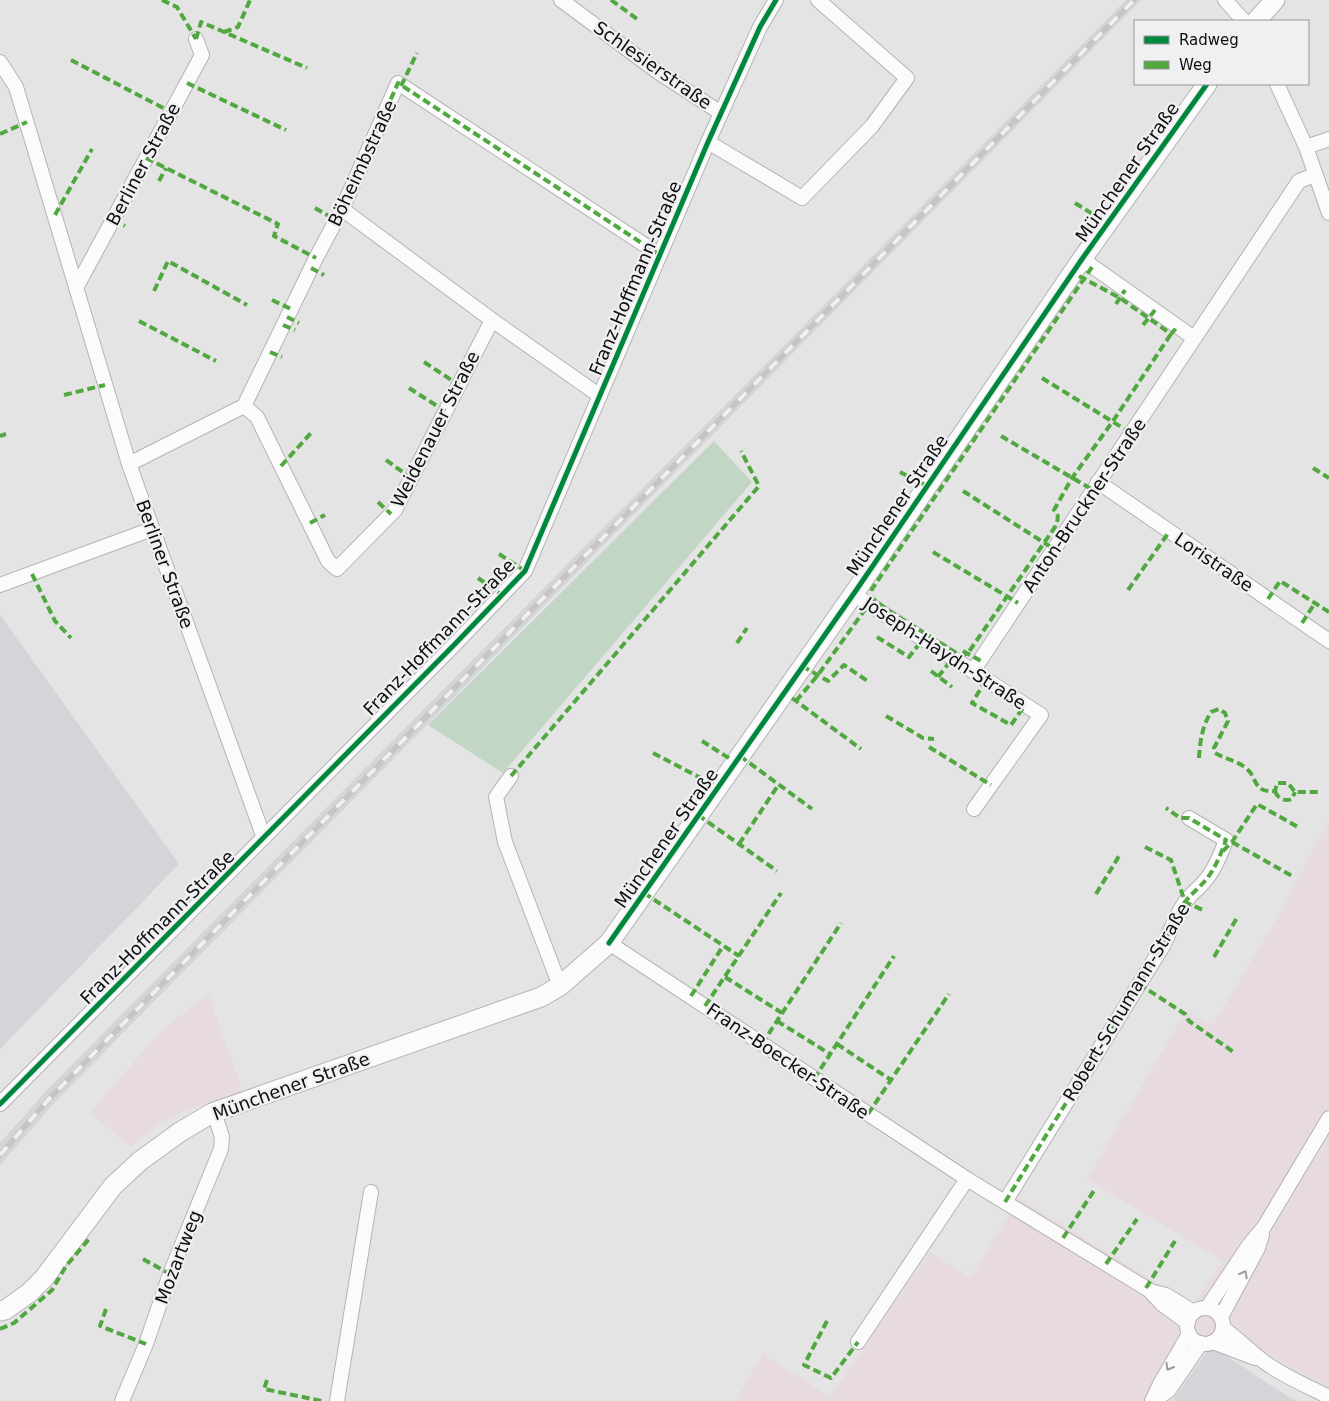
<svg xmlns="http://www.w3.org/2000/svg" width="1329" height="1401" font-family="'DejaVu Sans',sans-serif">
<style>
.commercial{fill:#e7dae1}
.built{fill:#d4d4d9}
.green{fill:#c2d6c5}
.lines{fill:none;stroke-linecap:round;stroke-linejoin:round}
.street-casing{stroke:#b4b4b4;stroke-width:16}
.secondary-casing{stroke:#b4b4b4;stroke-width:21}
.street{stroke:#fbfbfb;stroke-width:14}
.secondary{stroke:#fbfbfb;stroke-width:19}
.rail-casing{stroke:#c5c5c5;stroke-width:5.5}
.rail{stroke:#f0f0f2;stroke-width:4;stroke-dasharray:11;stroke-linecap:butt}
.quiet{stroke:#51a841;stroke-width:4;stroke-dasharray:8 4;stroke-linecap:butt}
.cycleway-casing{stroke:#f0f0f2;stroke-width:8}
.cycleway{stroke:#00873e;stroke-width:5}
.oneway{stroke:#9c9c9d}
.labels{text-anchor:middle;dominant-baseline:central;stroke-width:4.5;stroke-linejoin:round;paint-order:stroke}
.street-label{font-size:18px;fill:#0e0e0f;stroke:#f0f0f2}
</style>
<rect width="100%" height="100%" fill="#e4e4e4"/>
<g class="commercial">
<polygon points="1329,820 1329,1387 1298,1372 1222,1325 1168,1401 740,1401 739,1394 763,1354 830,1397 930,1252 971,1278 1019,1198 1193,1305 1223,1261 1087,1179 1186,1011 1212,1026 1279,915"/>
<polygon points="208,994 243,1092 187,1110 155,1126 131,1147 90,1113 162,1030"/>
</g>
<g class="built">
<polygon points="1126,0 1141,0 55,1102 0,1165 0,1143 45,1092"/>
<polygon points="0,615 179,864 0,1049"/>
<polygon points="1211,1346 1289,1397 1298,1401 1172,1401"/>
</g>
<polygon class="green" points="714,441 752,482 503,773 428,725"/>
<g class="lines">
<defs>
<g id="street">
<polyline points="561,0 658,72 721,113"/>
<polyline points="1225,0 1244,21"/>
<polyline points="0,62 16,87 129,464 264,838"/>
<polyline points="1277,84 1306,147 1329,213"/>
<polyline points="708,142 802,198 872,126 907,78 818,0"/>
<polyline points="1306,147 1329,139"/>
<polyline points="342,209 492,320 600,396"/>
<polyline points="1082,259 1194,338"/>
<polyline points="76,288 202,55 196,39"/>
<polyline points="244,406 257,417 328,561 337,569 395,510 492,320"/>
<polyline points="129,464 244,406 316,258 342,209 398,83 660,255"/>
<polyline points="1098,482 1329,641"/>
<polyline points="0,585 152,529"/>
<polyline points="853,594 1041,715 974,809"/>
<polyline points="973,671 1299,181 1315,175"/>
<polyline points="511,776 496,797 505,842 560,986"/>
<polyline points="609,943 967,1179 1149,1290 1162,1304 1188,1323"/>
<polyline points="0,1104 454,645 525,571 708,142 760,27 776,0"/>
<path d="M1005,1202l159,-258c7,-14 12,-29 21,-42 6,-8 13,-13 19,-20 10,-11 17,-28 22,-42l-37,-22"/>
<polyline points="1150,1291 1166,1295 1194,1312"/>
<polyline points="1207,1308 1249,1245 1264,1227 1329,1118"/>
<circle cx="1205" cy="1326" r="18"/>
<polyline points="1221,1317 1258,1248 1262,1235"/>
<path d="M1223,1328c14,10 26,22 40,33 20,15 44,25 66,36"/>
<polyline points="858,1342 967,1179"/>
<polyline points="1213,1342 1255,1358"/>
<polyline points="122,1401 146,1344 170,1274 221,1149 222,1137 214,1112"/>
<polyline points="337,1401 371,1192"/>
<polyline points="1152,1401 1160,1384 1189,1334"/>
<polyline points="1154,1401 1169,1390 1201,1343"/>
</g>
<g id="secondary">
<polyline points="1256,21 1275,0"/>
<polyline points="0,1311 5,1310 29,1293 44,1278 113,1186 140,1161 180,1132 212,1113 541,997 560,986 609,943 857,589 1082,259 1207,84"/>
</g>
</defs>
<use href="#street" class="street-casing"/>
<use href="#secondary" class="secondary-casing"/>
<use href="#street" class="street"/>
<use href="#secondary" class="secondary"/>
<defs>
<polyline id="rail" points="0,1155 49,1099 104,1043 1134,0"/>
</defs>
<use href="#rail" class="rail-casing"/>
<use href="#rail" class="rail"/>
<g class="quiet">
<polyline points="162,0 177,7 196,39"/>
<polyline points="611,0 640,21"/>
<polyline points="224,32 238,27 250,0"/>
<polyline points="196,39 201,22 307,68"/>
<polyline points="71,60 171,112"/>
<polyline points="187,83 286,130"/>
<polyline points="401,86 417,53"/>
<polyline points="0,134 27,122"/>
<polyline points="146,158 278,224 274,236 316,258"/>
<polyline points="159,181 166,168"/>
<polyline points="1075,203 1107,223"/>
<polyline points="315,208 336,220"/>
<polyline points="342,209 398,83 660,255"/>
<polyline points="55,215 92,149"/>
<polyline points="113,220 125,226"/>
<path d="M1092,267l-220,322 -1,8 15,12 75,47 7,-3 87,-126c3,-8 5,-11 -1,-17l18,-32 41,-57 58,-87"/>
<polyline points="311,268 324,275"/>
<polyline points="1079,276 1120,298 1171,334 1178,326"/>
<polyline points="154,291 168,261 247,305"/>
<polyline points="272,300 291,309"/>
<polyline points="1116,304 1125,290"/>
<polyline points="287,317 299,323"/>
<polyline points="139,321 216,361"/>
<polyline points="283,325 295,330"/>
<polyline points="1143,325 1155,310"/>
<polyline points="270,352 282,357"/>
<polyline points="424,362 459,385"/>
<polyline points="1042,378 1131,433"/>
<polyline points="409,388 445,411"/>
<polyline points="64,395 105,385"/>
<polyline points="0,436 6,434"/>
<polyline points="1001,436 1093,490"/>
<polyline points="386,460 411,478"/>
<polyline points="281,466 311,433"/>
<polyline points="1313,468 1329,478"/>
<polyline points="900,472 927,486"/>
<polyline points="963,491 1054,549"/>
<polyline points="378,502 391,514"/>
<polyline points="310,523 325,515"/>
<polyline points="933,552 1018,603"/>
<polyline points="499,554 525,571"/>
<polyline points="32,574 55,621 71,638"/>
<polyline points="478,578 502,595"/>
<polyline points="1128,590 1169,532"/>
<polyline points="1268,599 1280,581 1329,612"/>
<polyline points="1302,623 1315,603"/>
<polyline points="877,637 909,657 923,639"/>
<polyline points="737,643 747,628"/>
<polyline points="963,651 981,661"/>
<polyline points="802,666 828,681 844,665 869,682"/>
<polyline points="931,671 952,687"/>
<polyline points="938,677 953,658"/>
<polyline points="986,680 972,703 1011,725 1025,705"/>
<polyline points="792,698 861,749"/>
<polyline points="796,701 818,675 869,604"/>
<polyline points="886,716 923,738 934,739"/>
<polyline points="702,741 735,762"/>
<polyline points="929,747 991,785"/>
<polyline points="653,753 718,787"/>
<polyline points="740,756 812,809"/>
<path d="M1199,758c1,-17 3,-31 12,-46l8,-3 6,4 3,8 -14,27 1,5c10,6 24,8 33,17 9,8 5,23 27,21l2,-8h11l7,9h23"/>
<polyline points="511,776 759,486 741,451"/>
<path d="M1275,791c2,7 10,11 17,8l3,-7"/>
<polyline points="698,815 777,871"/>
<polyline points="1232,842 1292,876"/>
<polyline points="739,844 779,784"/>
<polyline points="1145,847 1171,860 1185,902 1205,911"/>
<polyline points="1223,851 1232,842 1257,804 1298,827"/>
<polyline points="644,893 739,956"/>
<polyline points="1096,894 1119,856"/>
<polyline points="1214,957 1238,916"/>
<polyline points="725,977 782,1013"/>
<polyline points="1139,984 1185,1014 1189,1021 1235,1053"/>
<polyline points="691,996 723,946"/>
<polyline points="705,1006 781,893"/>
<polyline points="777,1021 830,1054"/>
<polyline points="762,1044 841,923"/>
<polyline points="837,1044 891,1080"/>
<polyline points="814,1079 894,956"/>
<polyline points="868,1114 949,994"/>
<path d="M1005,1202l159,-258c7,-14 12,-29 21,-42 6,-8 13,-13 19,-20 10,-11 17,-28 22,-42l-37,-22h-9l-14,-10"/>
<polyline points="1063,1238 1095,1189"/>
<polyline points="143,1259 170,1274"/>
<polyline points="1106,1264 1137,1219"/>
<polyline points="1146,1288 1175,1241"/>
<polyline points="106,1309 100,1326 146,1344"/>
<polyline points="827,1321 804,1365 831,1378 858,1342"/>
<polyline points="0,1329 14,1323 52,1290 66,1266 89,1239"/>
<polyline points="267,1380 264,1389 322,1401"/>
</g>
<defs>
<g id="cycleway">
<polyline points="609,943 857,589 1082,259 1207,84"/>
<polyline points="0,1104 454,645 525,571 708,142 760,27 776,0"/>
</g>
</defs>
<use href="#cycleway" class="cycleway-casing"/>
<use href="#cycleway" class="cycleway"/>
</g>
<defs><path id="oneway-chevron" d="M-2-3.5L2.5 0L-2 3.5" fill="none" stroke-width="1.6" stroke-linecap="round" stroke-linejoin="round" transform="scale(1.25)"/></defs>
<g class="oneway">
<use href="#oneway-chevron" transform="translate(1244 1274) rotate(-62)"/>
<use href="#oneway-chevron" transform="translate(1169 1367) rotate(120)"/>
</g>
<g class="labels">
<g class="street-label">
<text transform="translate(653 65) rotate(35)">Schlesierstraße</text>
<text transform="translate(362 163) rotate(-65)">Böheimbstraße</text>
<text transform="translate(143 164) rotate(-62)">Berliner Straße</text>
<text transform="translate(1127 172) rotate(-55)">Münchener Straße</text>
<text transform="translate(635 278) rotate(-67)">Franz-Hoffmann-Straße</text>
<text transform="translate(435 429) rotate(-63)">Weidenauer Straße</text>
<text transform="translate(897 505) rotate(-56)">Münchener Straße</text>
<text transform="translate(1084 505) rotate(-56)">Anton-Bruckner-Straße</text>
<text transform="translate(1214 562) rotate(34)">Loristraße</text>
<text transform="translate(165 564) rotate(70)">Berliner Straße</text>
<text transform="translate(439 637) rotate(-46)">Franz-Hoffmann-Straße</text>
<text transform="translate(945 653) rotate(33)">Joseph-Haydn-Straße</text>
<text transform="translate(666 838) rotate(-55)">Münchener Straße</text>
<text transform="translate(157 927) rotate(-45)">Franz-Hoffmann-Straße</text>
<text transform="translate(1126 1002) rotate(-59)">Robert-Schumann-Straße</text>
<text transform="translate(788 1061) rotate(34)">Franz-Boecker-Straße</text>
<text transform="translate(291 1086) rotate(-20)">Münchener Straße</text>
<text transform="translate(178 1257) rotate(-69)">Mozartweg</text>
</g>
</g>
<rect x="1134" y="20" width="175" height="65" fill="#f0f0f2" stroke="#969697"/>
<rect x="1144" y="36" width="25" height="8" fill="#00873e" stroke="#969697"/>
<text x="1179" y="45" font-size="15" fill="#0e0e0f">Radweg</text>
<rect x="1144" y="61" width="25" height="8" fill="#51a841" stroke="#969697"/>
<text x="1179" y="70" font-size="15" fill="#0e0e0f">Weg</text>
</svg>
